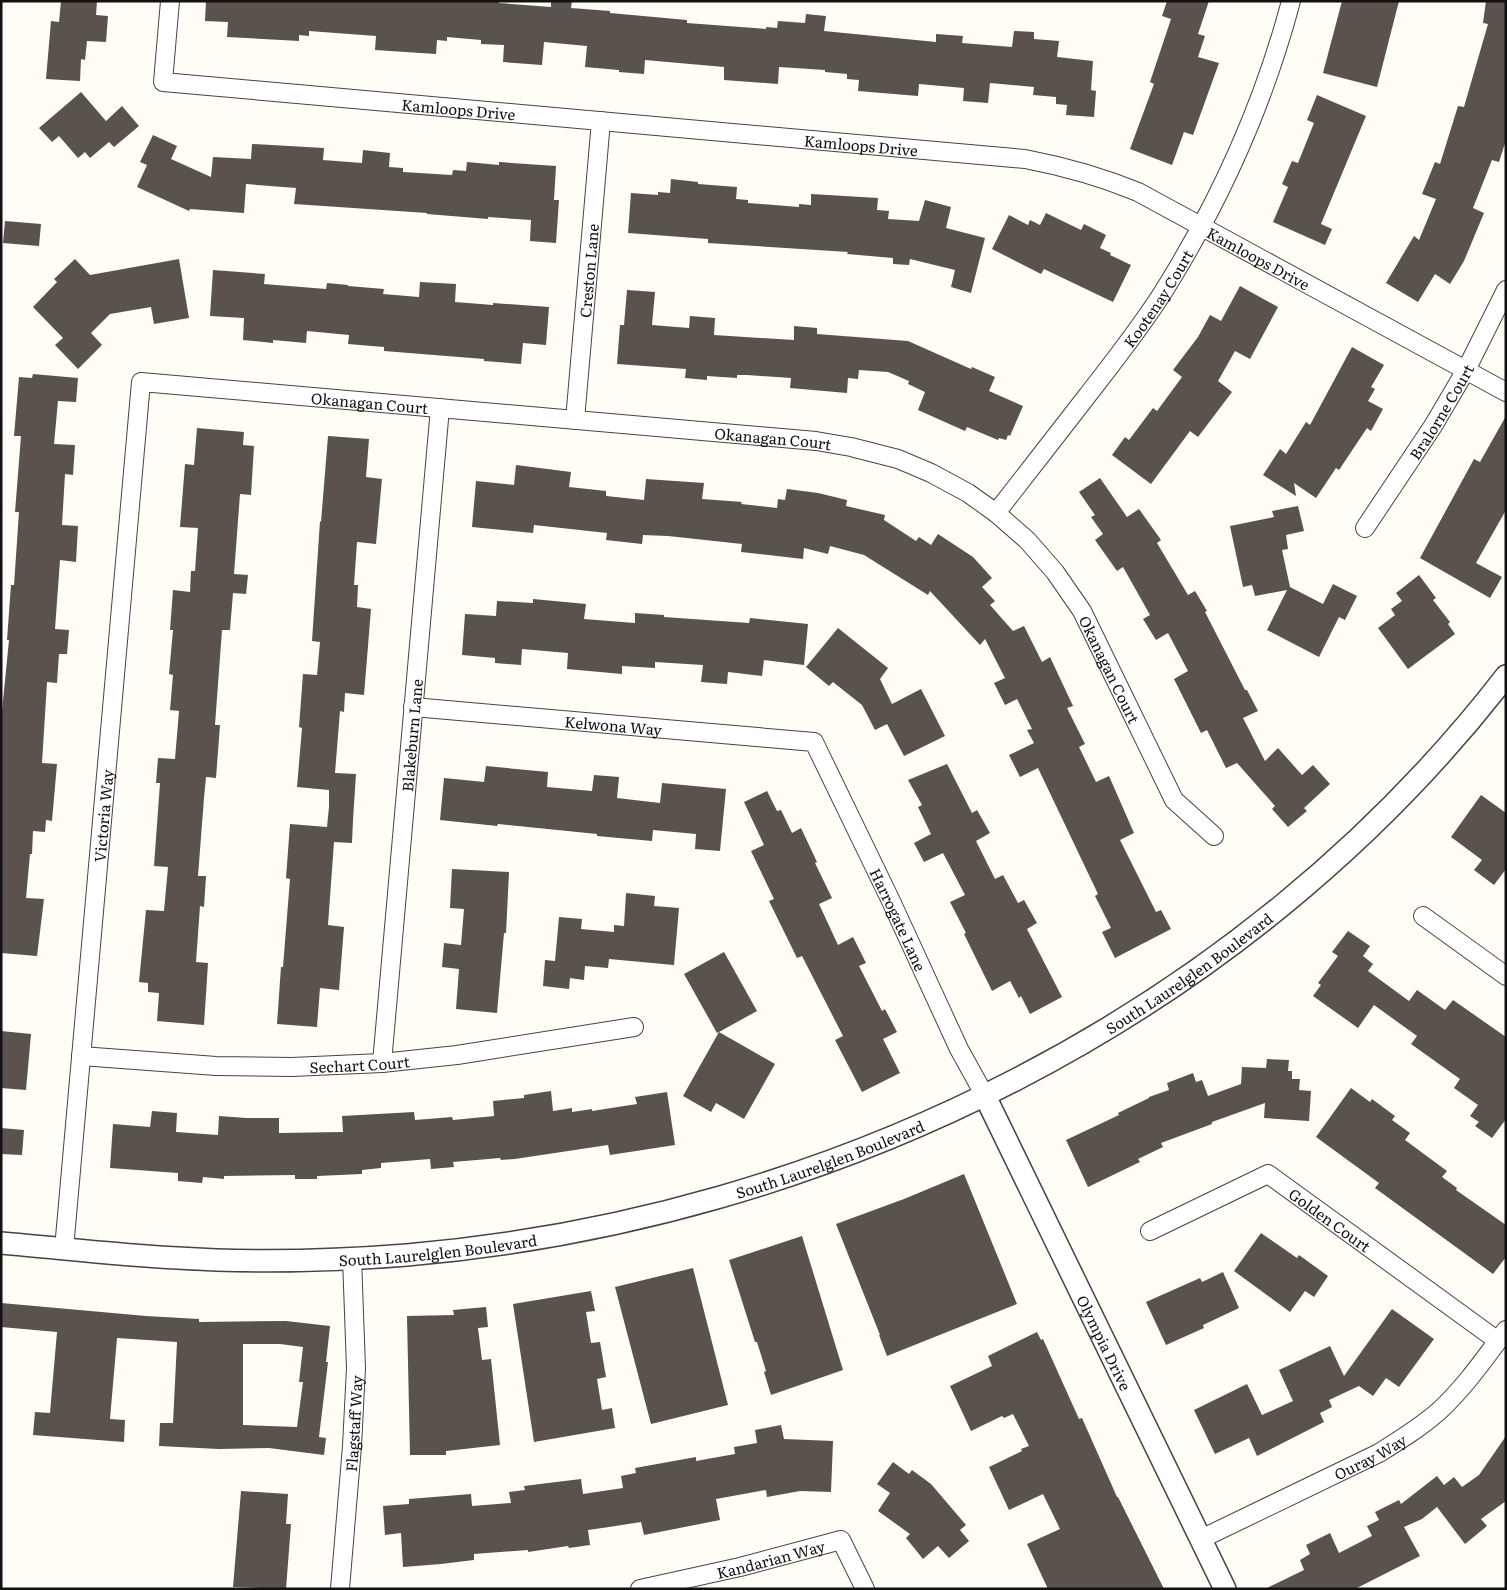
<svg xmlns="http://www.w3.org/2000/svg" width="1507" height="1590" font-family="Literata,serif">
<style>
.building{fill:#5a524d;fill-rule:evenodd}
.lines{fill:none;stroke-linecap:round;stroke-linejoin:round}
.minor-casing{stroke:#444;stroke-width:20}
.tertiary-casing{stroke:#444;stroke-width:24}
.minor{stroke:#fff;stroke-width:18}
.tertiary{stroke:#fff;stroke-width:21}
.labels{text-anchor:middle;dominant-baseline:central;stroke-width:5;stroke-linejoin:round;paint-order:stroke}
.street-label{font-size:15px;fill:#111;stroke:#fff}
</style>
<rect width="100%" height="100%" fill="#fffdf5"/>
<g class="building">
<polygon points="61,1 97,1 96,15 108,16 106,42 87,41 85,60 81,59 80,81 46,79 51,21 59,22"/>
<polygon points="206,1 499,1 499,3 551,7 551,1 572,1 571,8 610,11 610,13 687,20 687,23 766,29 766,27 777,28 778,21 805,23 806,14 826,16 824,31 936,42 936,34 963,36 962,43 1012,47 1014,31 1034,32 1034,39 1059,41 1057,57 1093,61 1091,90 1096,91 1094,117 1066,115 1067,105 1056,104 1056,97 1033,95 1034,87 990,83 988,103 963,101 964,88 919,84 918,96 858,91 859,80 847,79 847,74 825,72 825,70 779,67 778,84 724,80 724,67 645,60 644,74 619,72 619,70 585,67 587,46 544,42 542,65 503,62 504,45 481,44 481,40 447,37 447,41 437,40 436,54 375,50 376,36 309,31 309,36 299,35 299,41 227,37 228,22 205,21"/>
<polygon points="1167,1 1209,1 1198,34 1205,36 1198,57 1219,63 1193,135 1184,132 1172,165 1130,149 1154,84 1150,82 1171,19 1162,16"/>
<polygon points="1342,1 1399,1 1377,87 1323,73"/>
<polygon points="1486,1 1506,1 1506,140 1499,162 1492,160 1473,208 1484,213 1464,261 1450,284 1435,274 1418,302 1386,283 1414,236 1419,240 1436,199 1422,194 1435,162 1440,164 1458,106 1464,107 1488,24 1483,23"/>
<polygon points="81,92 106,121 122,106 139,126 114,147 109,142 90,158 85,152 78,158 59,136 52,142 39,128"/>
<polygon points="1317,95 1366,116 1321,224 1332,229 1325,245 1273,222 1288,187 1282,184 1292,161 1298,163 1314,123 1307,120"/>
<polygon points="153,135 177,146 171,159 211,177 213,157 251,159 252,144 324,148 323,160 362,163 363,150 390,153 389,167 403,168 403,172 452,175 453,170 466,171 467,162 499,165 499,162 556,166 554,200 559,200 556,243 530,241 531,220 488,217 488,219 427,214 427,213 294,204 296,188 246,184 244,213 190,209 189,211 137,187 147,165 140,162"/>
<polygon points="671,179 698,182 698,184 737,187 736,199 748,200 748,203 799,207 799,204 811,205 811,194 878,198 877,210 889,211 888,219 919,221 925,200 951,207 946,228 985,238 971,293 951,287 955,270 910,259 909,265 893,264 893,258 847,254 848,252 708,243 708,239 628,233 631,193 658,195 658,192 670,193"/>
<polygon points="1046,213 1081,230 1084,224 1106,235 1100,248 1111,253 1110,255 1131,265 1113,302 1044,269 1041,274 992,249 1009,215 1028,225 1030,220 1040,225"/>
<polygon points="5,221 41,224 39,246 3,243"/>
<polygon points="75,259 90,275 179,259 189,318 154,324 151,307 110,314 91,333 102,345 78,369 55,345 63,338 33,307 57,282 54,279"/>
<polygon points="213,270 265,274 264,284 326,289 327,283 348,285 348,286 384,289 383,294 419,297 420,282 456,284 455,302 493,305 493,303 549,307 546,345 523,343 521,364 484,361 484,359 384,351 384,347 348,344 349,335 307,331 306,343 273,340 273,343 243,340 244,318 210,316"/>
<polygon points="1240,286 1278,307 1250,359 1235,351 1218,381 1232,392 1198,437 1190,431 1151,484 1112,455 1125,437 1129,440 1153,408 1157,411 1182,377 1173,370 1198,337 1210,315 1221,321"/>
<polygon points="627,290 655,292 652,325 689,328 690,316 715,318 714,335 794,340 794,326 817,328 817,334 908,341 971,369 972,367 995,377 989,391 1023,406 1010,436 1008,435 1006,440 999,438 998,440 967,427 965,431 918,410 925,392 908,384 909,381 888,372 859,370 858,379 848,378 847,393 790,388 791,378 747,375 737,375 737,378 707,376 707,380 685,378 686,369 617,364 620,325 624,325"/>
<polygon points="1352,347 1384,365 1371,387 1375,389 1368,401 1383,409 1371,431 1367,428 1339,470 1336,468 1316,498 1294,483 1296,496 1263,475 1280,449 1286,454 1306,422 1310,425"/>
<polygon points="33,374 78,378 76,402 58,401 54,444 75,445 73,475 65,474 62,525 78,526 76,562 60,560 55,629 69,630 67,654 59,654 57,683 47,682 42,763 57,764 52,821 46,820 45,832 33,831 32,854 30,854 26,898 44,899 37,956 1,953 1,721 9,640 7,640 11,585 14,585 19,512 15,512 21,436 14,436 19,377 32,378"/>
<polygon points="1506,416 1506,510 1476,563 1502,577 1490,598 1420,558 1474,459 1480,462"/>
<polygon points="197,428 244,432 243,445 254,446 251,495 240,494 234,574 248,575 246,594 233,593 230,630 222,630 215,725 220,725 216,778 206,777 204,798 198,876 206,876 204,907 200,906 196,962 208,963 204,1025 157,1021 159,993 148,992 148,983 139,982 146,910 164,911 168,867 154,866 160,783 156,783 158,758 175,759 179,711 170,710 173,675 169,674 173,630 170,630 173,590 190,592 191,571 195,571 198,528 180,527 185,464 194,465"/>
<polygon points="328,436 369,439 366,477 382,479 376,544 357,542 354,585 358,585 357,607 371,609 364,695 345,693 344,712 340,711 335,773 356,774 353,820 352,843 334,842 328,925 344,927 339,990 320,988 317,1027 277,1024 281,967 283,967 290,879 286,878 290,824 327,827 329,807 329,790 297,787 302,728 299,727 303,674 317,675 320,642 312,641 320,521 321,522"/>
<polygon points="516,465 571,472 569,487 606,491 606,496 644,500 646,479 704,483 702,499 742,502 741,504 777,508 778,499 785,500 787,489 818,493 847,500 846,506 885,515 884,520 916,541 919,537 931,545 938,534 973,557 992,578 982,587 995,601 990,605 1013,631 1024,626 1042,662 1050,657 1073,706 1067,708 1085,744 1079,747 1096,782 1109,776 1134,833 1120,840 1156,912 1161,910 1171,929 1115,958 1102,932 1111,928 1095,896 1098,894 1038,768 1020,777 1009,755 1034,743 1027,730 1032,729 1017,699 1005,705 994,683 1005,678 985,639 980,645 930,591 928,595 864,555 830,546 828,554 804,548 803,559 741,552 742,544 668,536 643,535 642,544 606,540 607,533 534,525 533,533 472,527 476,481 514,485"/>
<polygon points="1100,478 1127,517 1139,509 1161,540 1157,543 1188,595 1195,591 1207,611 1205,612 1245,690 1247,690 1258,711 1243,718 1265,761 1278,748 1302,775 1313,765 1330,784 1304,808 1307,811 1288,827 1272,809 1275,806 1237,763 1226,768 1207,730 1201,733 1174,679 1188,671 1168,633 1156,640 1143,619 1150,615 1123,567 1117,571 1095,540 1103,534 1091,517 1095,515 1079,492"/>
<polygon points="1298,506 1304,531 1286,535 1288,549 1282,550 1290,587 1323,604 1333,584 1357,596 1345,620 1339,617 1319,657 1267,630 1287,590 1255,596 1252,585 1243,587 1230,526 1274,517 1272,511"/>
<polygon points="1419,575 1436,598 1433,600 1450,622 1448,624 1455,634 1408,669 1378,628 1395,615 1391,609 1402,601 1396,593"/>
<polygon points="533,599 586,604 584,619 635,623 635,613 664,615 664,617 749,623 750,618 808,624 804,665 764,660 762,676 728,672 727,684 701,682 703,665 655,662 655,668 622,666 622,674 567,669 568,653 522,649 521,665 495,663 495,658 462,655 465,614 496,616 497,601 533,603"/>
<polygon points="838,628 888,668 880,679 892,704 921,689 945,736 904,756 887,724 875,730 862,705 833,682 829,686 806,667"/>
<polygon points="947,764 972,813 977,810 990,833 976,841 995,879 1003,875 1018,903 1024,900 1037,923 1027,929 1062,997 1030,1014 1021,996 1019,998 1010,981 992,991 964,934 966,933 950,902 965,895 943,853 924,862 914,843 931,834 918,807 922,805 908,780"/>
<polygon points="486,766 548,772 547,787 592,791 594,775 619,777 617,798 660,803 662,783 726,789 720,851 695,849 696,834 653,830 652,841 597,836 597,834 498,824 497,826 440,820 444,778 484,782"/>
<polygon points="767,791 777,811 781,810 792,833 801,828 817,862 815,863 832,898 819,904 838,945 853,937 866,963 859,966 882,1011 885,1009 897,1032 883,1039 900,1073 862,1092 835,1040 843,1036 802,956 797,958 769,901 774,899 751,851 764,845 744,802"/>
<polygon points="1481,795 1506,813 1506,869 1494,885 1474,870 1482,860 1451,837"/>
<polygon points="452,869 509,872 506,933 504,933 497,1013 456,1009 459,969 442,967 444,943 461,945 464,909 450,908"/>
<polygon points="626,893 655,896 654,906 679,908 674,965 609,959 608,968 585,966 584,980 570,978 569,989 543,986 545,960 555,961 559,917 582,919 581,929 614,932 614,925 624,926"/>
<polygon points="1348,931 1370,946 1363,956 1373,964 1368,971 1409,1001 1417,990 1445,1010 1453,1000 1506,1037 1506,1119 1492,1138 1475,1126 1479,1122 1470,1116 1478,1105 1454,1088 1460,1079 1411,1044 1417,1036 1374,1005 1358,1028 1313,996 1321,985 1318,983 1338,956 1332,952"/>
<polygon points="724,952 757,1011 719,1032 775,1064 744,1119 716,1103 711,1112 683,1096 719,1032 717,1033 684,974"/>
<polygon points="1,1031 31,1034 26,1090 1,1088"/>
<polygon points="1267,1059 1289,1060 1288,1071 1292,1071 1292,1079 1300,1079 1299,1090 1311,1091 1309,1121 1264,1118 1265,1103 1212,1122 1212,1124 1161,1143 1163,1147 1138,1159 1140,1162 1088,1187 1066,1140 1119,1115 1118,1113 1149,1098 1149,1097 1169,1090 1167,1083 1193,1073 1196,1082 1202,1080 1208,1096 1241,1084 1242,1067 1266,1068"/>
<polygon points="1351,1088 1370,1102 1372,1099 1395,1116 1392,1120 1410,1133 1405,1140 1447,1171 1442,1177 1457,1188 1456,1190 1506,1225 1506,1257 1493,1274 1375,1188 1379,1183 1316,1137"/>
<polygon points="551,1091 553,1111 572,1108 572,1112 592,1109 592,1111 637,1104 635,1097 667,1092 675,1145 610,1155 608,1145 515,1159 501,1160 500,1158 453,1162 454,1167 431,1169 430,1159 381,1163 381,1168 362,1170 362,1174 317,1176 317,1179 295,1179 295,1175 224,1176 224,1179 203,1177 202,1183 178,1181 178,1173 110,1168 113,1124 150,1127 152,1111 177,1113 176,1132 218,1135 219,1116 246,1118 279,1118 279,1133 343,1132 342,1116 414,1112 415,1120 452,1117 453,1120 494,1116 493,1101 524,1098 524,1095"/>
<polygon points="1,1128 24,1130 22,1155 1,1154"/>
<polygon points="964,1174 1017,1304 887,1356 879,1335 880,1335 836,1224 904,1199"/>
<polygon points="1261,1233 1297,1258 1299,1255 1328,1276 1314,1297 1305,1291 1290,1312 1234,1271"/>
<polygon points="802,1236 843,1370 771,1395 764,1372 766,1371 757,1342 755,1342 729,1260"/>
<polygon points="693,1268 728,1405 651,1424 615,1287"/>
<polygon points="1223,1272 1239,1308 1203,1325 1204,1328 1166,1345 1146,1302 1200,1278 1202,1282"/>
<polygon points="591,1291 595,1311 586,1312 591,1343 600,1342 606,1377 597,1379 602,1410 612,1408 615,1428 534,1442 513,1304"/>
<path d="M1,1303l145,13 53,3v3l87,-1 44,5 -4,36h2l-9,75 7,1 -2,17 -55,-7 -50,1 -60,-3 1,-23h13l4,-81 -60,-4 -7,81 15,1 -1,22 -91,-7 2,-23 15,1 7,-81 -56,-5zM243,1344h37l23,3 -4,35h4l-6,45 -54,-2z"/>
<polygon points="486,1307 488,1327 478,1328 482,1360 491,1359 500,1445 446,1451 446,1455 410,1455 407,1316 454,1315 453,1310"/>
<polygon points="1392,1309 1434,1339 1399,1387 1386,1378 1373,1396 1359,1386 1329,1400 1332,1407 1320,1413 1324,1422 1257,1456 1249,1438 1215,1454 1194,1410 1247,1384 1262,1415 1293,1401 1279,1370 1330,1346 1344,1376"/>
<polygon points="1037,1332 1041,1340 1043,1339 1079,1419 1082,1418 1117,1497 1118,1497 1164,1589 1048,1589 1027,1544 1060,1529 1043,1494 1009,1510 989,1467 1022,1451 1021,1449 1029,1446 1013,1414 1004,1418 1002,1416 971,1431 950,1386 992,1366 988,1356"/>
<polygon points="781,1425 784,1439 833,1441 831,1492 800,1491 767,1497 766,1490 716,1499 720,1520 644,1535 641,1522 609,1527 588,1530 590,1545 569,1548 568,1546 528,1552 528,1550 474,1554 474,1560 441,1564 403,1567 401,1533 385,1535 383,1506 409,1504 409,1499 471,1494 472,1506 511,1503 509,1492 525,1490 524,1486 581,1479 583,1494 623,1488 621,1476 636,1473 635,1468 696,1457 696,1461 735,1454 734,1447 757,1443 755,1430"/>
<polygon points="1506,1436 1506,1501 1481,1519 1487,1526 1465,1544 1437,1507 1422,1519 1404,1527 1420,1556 1355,1589 1265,1589 1304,1570 1300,1560 1310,1554 1306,1545 1330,1533 1339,1553 1372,1536 1367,1526 1379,1520 1375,1512 1399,1500 1401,1504 1437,1476 1444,1485 1454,1477 1462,1487 1479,1475"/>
<polygon points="893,1462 909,1474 912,1470 931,1484 966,1525 960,1530 969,1541 949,1558 938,1546 923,1559 906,1538 910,1534 878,1511 890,1493 877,1484"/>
<polygon points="241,1491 288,1494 286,1524 291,1524 286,1589 233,1587"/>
</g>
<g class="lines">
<defs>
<g id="minor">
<path id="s1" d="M170,1l-7,81 862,77c42,8 74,17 113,33l368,200"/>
<path id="s2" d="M575,420l26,-299"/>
<path id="s3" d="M996,513c30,-39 61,-78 91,-117 27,-35 55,-70 78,-107 56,-90 99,-186 126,-288"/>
<path id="s4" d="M1365,528l68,-102 33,-56 40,-80"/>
<path id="s5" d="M413,707l401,35 76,157 69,150 26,47"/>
<polyline points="1423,916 1506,976"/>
<path id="s6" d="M81,1056l135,10 76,1 90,-4 75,-8 177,-28"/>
<path id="s7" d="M382,1063l58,-655"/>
<path id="s8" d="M1150,1231l118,-57 230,167"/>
<path id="s9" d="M64,1249l77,-867 675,59 35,6 47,12 33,14 37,20 28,20 31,27 28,32 27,39 92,189 40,36"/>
<path id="s10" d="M1201,1539l178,-86c21,-13 42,-26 60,-42 26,-24 46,-53 67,-81"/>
<path id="s11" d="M340,1589l12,-143 4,-78 -4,-110"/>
<path id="s12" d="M640,1589l100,-22 101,-27 24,49"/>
</g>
<g id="tertiary">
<path id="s13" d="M985,1096l240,493"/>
<path id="s14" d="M1,1243c59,5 118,12 177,15 76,5 153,3 229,-3 423,-36 837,-240 1099,-579"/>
</g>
</defs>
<use href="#minor" class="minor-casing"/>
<use href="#tertiary" class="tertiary-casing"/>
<use href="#minor" class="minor"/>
<use href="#tertiary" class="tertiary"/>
</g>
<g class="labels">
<g class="street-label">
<text stroke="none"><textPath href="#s1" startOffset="378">Kamloops Drive</textPath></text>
<text stroke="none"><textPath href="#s1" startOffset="782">Kamloops Drive</textPath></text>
<text stroke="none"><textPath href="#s1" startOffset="1202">Kamloops Drive</textPath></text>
<text stroke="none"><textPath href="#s2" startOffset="150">Creston Lane</textPath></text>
<text stroke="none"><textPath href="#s3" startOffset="269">Kootenay Court</textPath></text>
<text stroke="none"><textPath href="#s9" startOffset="1100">Okanagan Court</textPath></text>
<text stroke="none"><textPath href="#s4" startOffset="139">Bralorne Court</textPath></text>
<text stroke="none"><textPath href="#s9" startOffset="1505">Okanagan Court</textPath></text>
<text stroke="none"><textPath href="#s9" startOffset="1940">Okanagan Court</textPath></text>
<text stroke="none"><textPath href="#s5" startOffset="201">Kelwona Way</textPath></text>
<text stroke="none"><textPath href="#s7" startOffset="329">Blakeburn Lane</textPath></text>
<text stroke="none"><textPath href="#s9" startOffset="435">Victoria Way</textPath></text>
<text stroke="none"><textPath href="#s5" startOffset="599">Harrogate Lane</textPath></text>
<text stroke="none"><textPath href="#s14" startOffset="1248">South Laurelglen Boulevard</textPath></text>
<text stroke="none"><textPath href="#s6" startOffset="279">Sechart Court</textPath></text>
<text stroke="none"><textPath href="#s14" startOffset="842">South Laurelglen Boulevard</textPath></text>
<text stroke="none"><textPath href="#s8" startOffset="208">Golden Court</textPath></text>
<text stroke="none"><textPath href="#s14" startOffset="438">South Laurelglen Boulevard</textPath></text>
<text stroke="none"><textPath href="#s13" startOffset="274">Olympia Drive</textPath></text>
<text stroke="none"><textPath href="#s11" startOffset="166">Flagstaff Way</textPath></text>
<text stroke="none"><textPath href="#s10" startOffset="188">Ouray Way</textPath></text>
<text stroke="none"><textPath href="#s12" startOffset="134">Kandarian Way</textPath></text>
</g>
</g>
<rect width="1507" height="1590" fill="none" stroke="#111111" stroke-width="5"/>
</svg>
